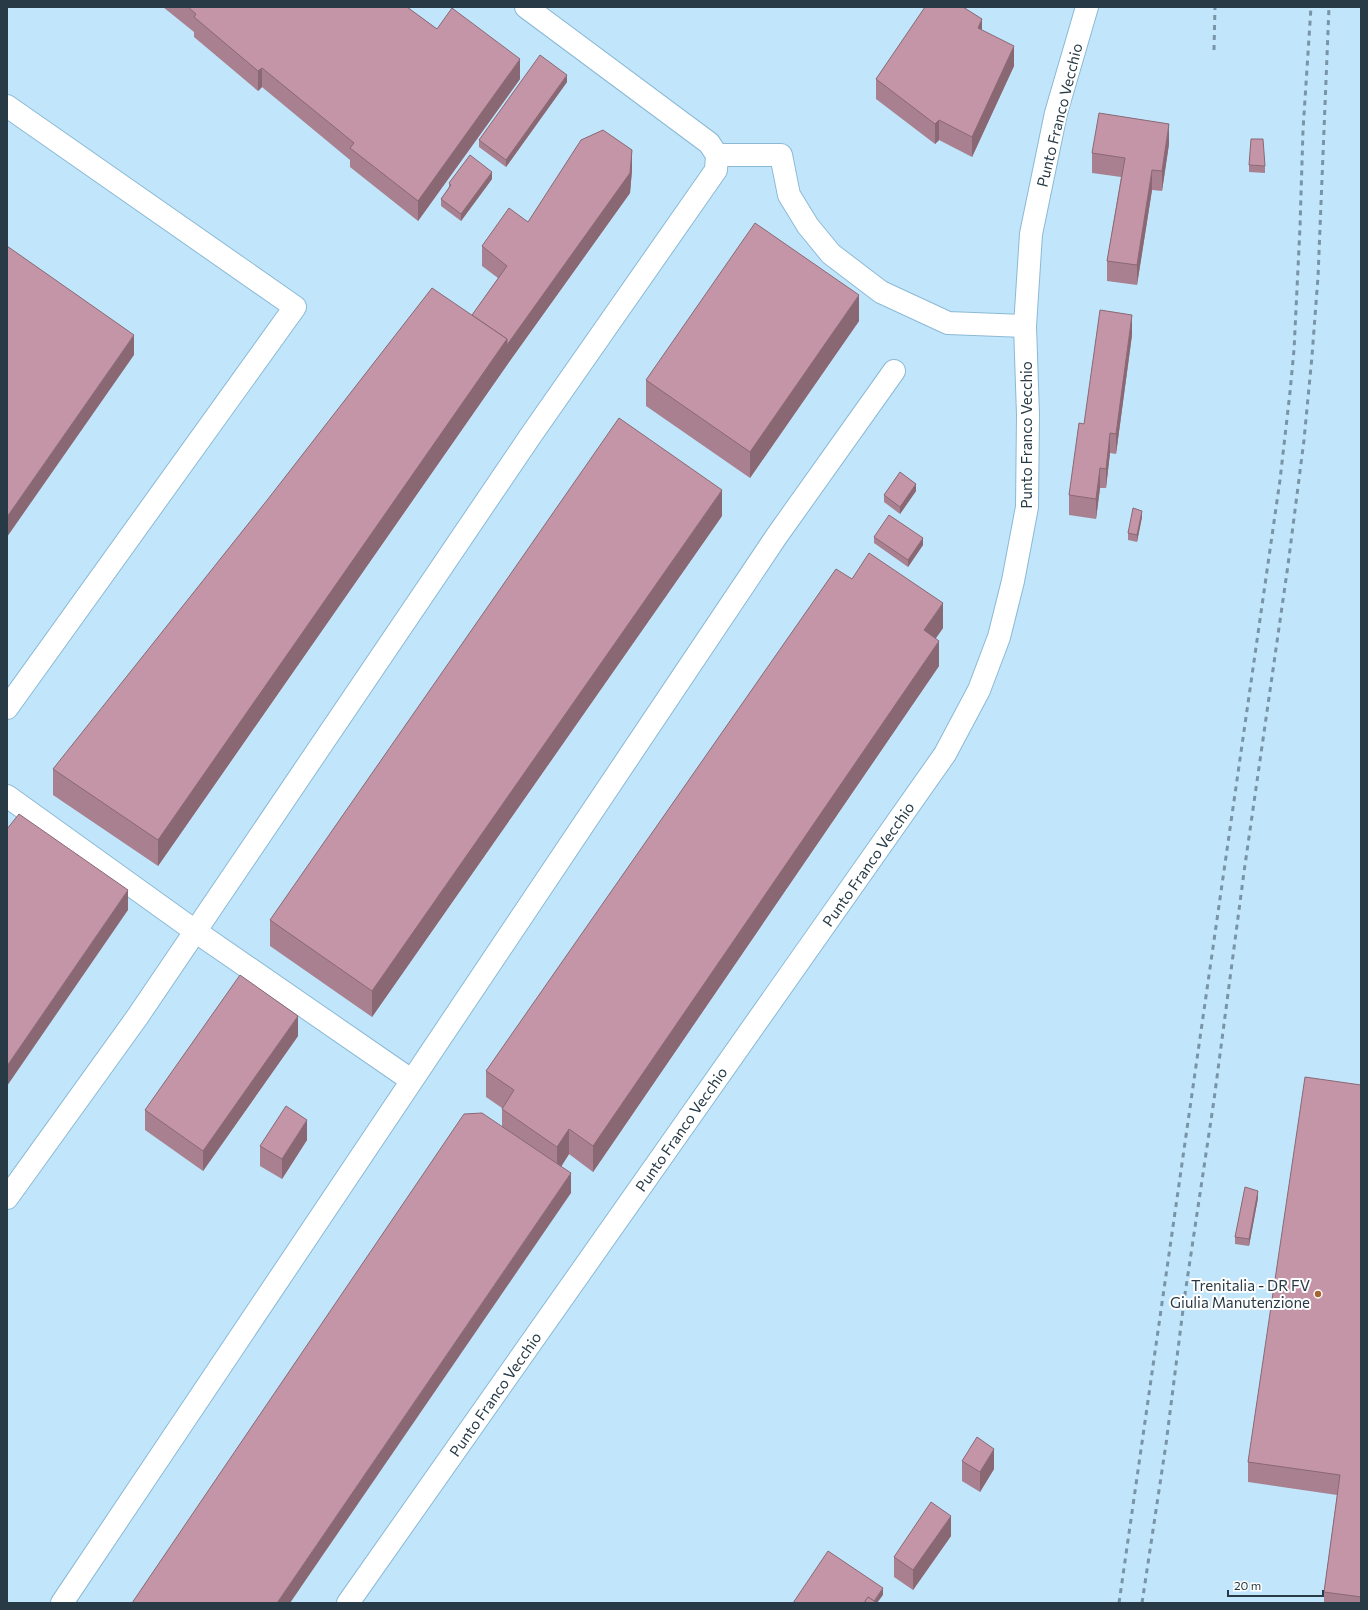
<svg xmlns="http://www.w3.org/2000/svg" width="1368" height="1610" font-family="Commissioner,sans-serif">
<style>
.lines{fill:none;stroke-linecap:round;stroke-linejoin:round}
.minor-casing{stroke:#8bb9d4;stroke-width:24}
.minor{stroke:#fff;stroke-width:22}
.rail{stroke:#7894a5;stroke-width:3;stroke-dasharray:5 5;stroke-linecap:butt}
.wall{fill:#a9808f}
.shaded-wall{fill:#896874}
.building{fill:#c495a6;stroke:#896874}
.poi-dot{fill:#a86534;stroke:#fff;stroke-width:1.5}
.labels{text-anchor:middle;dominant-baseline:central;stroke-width:4;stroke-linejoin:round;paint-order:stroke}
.street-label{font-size:15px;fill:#273a45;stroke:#fff}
.poi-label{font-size:15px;fill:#273a45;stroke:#fff;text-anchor:end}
</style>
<rect width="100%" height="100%" fill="#c1e6fc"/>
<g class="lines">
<defs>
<g id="minor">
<polyline points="7,106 295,307 7,708"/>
<polyline points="717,155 781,155 789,195 808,226 831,254 881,292 948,323 1025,326"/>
<polyline points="7,796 195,931 411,1080"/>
<polyline points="7,1198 138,1016 529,438 716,170 717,155 709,143 526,7"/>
<polyline points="62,1603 776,537 894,371"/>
<polyline points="348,1603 945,754 979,690 999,637 1013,581 1027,507 1028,415 1025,326 1031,234 1056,113 1087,7"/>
</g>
</defs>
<use href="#minor" class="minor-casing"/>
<use href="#minor" class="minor"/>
<g class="rail">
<polyline points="1214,50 1215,7"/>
<polyline points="1119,1603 1280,480 1290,392 1294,350 1300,227 1303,130 1311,7"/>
<polyline points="1142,1603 1166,1444 1185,1294 1214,1100 1244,872 1288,565 1304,440 1312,356 1318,277 1329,7"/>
</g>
</g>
<g class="wall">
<polygon points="163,7 407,7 437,29 520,79 418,221 350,167 350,160 262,87 258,91 194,37 194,32"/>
<polygon points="982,30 1014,66 972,157 939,140 935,144 876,99 876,79"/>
<polygon points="567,82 506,167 479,147 479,140"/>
<polygon points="1169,144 1162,191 1152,190 1137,285 1107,281 1107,261 1121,177 1092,173 1092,153"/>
<polygon points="1249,165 1265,166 1265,173 1249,172"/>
<polygon points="632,170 630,193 507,365 158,866 53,795 53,769 472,315 498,278 482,266 482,246 528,222"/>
<polygon points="492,179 461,221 441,206 441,199 449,187 449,183"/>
<polygon points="859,321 750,478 646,406 646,380"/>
<polygon points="1132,335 1116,454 1110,453 1106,488 1100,488 1096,519 1069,515 1069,495 1084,424"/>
<polygon points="916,491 900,514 884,502 884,495"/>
<polygon points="722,516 372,1017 270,946 270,920"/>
<polygon points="1142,517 1137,542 1128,540 1128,533"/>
<polygon points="874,537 923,545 908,567 874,543"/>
<polygon points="852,579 943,628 936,638 939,666 593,1172 569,1154 561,1167 571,1193 502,1127 502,1108 486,1097 486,1071"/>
<polygon points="298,1036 203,1171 145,1130 145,1110"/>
<polygon points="1361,1085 1361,1603 1324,1603 1324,1592 1337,1495 1248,1482 1248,1462"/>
<polygon points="307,1140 282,1179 260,1166 260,1146"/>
<polygon points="1258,1198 1249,1246 1235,1244 1235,1237"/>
<polygon points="962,1461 994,1469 980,1492 962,1481"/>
<polygon points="951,1536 913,1590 894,1577 894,1557"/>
</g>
<g class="shaded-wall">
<polygon points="982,19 982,39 978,28"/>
<polygon points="1014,46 1014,66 972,157 972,137"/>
<polygon points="520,59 520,79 418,221 418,201"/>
<polygon points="262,68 262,87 258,91 258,71"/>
<polygon points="567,75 567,82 506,167 506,160"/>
<polygon points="939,120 939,140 935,144 935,124"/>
<polygon points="1169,124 1169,144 1162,191 1162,171"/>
<polygon points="632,150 632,170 630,193 507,365 158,866 158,840"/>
<polygon points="1152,170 1152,190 1137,285 1137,265"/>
<polygon points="492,172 492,179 461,221 461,214"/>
<polygon points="859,295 859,321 750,478 750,452"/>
<polygon points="1132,315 1132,335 1116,454 1116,434"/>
<polygon points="134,335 134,355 7,537 7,517"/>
<polygon points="1110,433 1110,453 1106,488 1106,469"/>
<polygon points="1100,468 1100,488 1096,519 1096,499"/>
<polygon points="916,484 916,491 900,514 900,507"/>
<polygon points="722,490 722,516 372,1017 372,991"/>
<polygon points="1142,511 1142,517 1137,542 1137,535"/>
<polygon points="923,538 923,545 908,567 908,560"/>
<polygon points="943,603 943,628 924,655 924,630"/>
<polygon points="939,641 939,666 593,1172 593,1146"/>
<polygon points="128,890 128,910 7,1086 7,1066"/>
<polygon points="298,1016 298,1036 203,1171 203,1151"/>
<polygon points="307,1120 307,1140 282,1179 282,1159"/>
<polygon points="569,1129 569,1154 557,1173 557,1147"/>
<polygon points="571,1173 571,1193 290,1603 277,1603"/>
<polygon points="1258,1191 1258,1198 1249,1246 1249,1239"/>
<polygon points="994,1449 994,1469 980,1492 980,1472"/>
<polygon points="951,1516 951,1536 913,1590 913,1570"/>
<polygon points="883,1588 883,1595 877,1603 873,1603"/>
</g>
<g class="building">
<polygon points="188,7 407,7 437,29 452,8 520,59 418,201 350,148 354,143 262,68 258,71 194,17 196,14"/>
<polygon points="925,7 963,7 982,19 978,28 1014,46 972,137 939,120 935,124 876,79"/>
<polygon points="540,55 567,75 506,160 479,140"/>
<polygon points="1099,113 1169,124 1162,171 1152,170 1137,265 1107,261 1125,158 1092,153"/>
<polygon points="603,130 632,150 630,173 507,345 507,339 472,315 507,266 482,246 509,208 528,222 581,140"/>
<polygon points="1251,139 1263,139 1265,166 1249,165"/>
<polygon points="470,155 492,172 461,214 441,199 451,185 449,183"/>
<polygon points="755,223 859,295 750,452 646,380"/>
<polygon points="7,246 134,335 7,517"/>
<polygon points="432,288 507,339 158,840 53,769 268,499"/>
<polygon points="1100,310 1132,315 1116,434 1110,433 1106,469 1100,468 1096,499 1069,495 1079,423 1084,424"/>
<polygon points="619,418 722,490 372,991 270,920"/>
<polygon points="900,472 916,484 900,507 884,495"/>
<polygon points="1133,508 1142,511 1137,535 1128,533"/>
<polygon points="889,515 923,538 908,560 874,537"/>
<polygon points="869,553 943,603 924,630 939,641 593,1146 569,1129 557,1147 502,1109 514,1090 486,1071 836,569 852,579"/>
<polygon points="19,814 128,890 7,1066 7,829"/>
<polygon points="240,975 298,1016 203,1151 145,1110"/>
<polygon points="1305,1077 1361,1085 1361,1597 1324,1592 1340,1475 1248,1462"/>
<polygon points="286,1106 307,1120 282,1159 260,1146"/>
<polygon points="482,1113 571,1173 277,1603 132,1603 464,1114"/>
<polygon points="1245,1187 1258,1191 1249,1239 1235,1237"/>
<polygon points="977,1437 994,1449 980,1472 962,1461"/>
<polygon points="931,1502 951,1516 913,1570 894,1557"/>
<polygon points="828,1551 883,1588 874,1601 868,1597 864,1603 793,1603"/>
<polygon points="868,1597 877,1603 864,1603"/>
</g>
<circle class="poi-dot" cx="1318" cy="1294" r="4"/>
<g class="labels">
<g class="street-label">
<text transform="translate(1059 115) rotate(-76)">Punto Franco Vecchio</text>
<text transform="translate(1026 435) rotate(-90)">Punto Franco Vecchio</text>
<text transform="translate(868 864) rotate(-55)">Punto Franco Vecchio</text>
<text transform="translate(681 1129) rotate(-55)">Punto Franco Vecchio</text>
<text transform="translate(495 1394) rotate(-55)">Punto Franco Vecchio</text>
</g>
<g class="poi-label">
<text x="1310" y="1285">Trenitalia - DR FV<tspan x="1310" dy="17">Giulia Manutenzione</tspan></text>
</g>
</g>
<rect width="1368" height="1610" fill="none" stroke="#273a45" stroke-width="16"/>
<path d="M1228 1590v6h95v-6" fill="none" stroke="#273a45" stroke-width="2"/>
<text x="1234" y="1590" font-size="12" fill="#273a45" stroke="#ffffff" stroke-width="3" paint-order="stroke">20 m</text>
</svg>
